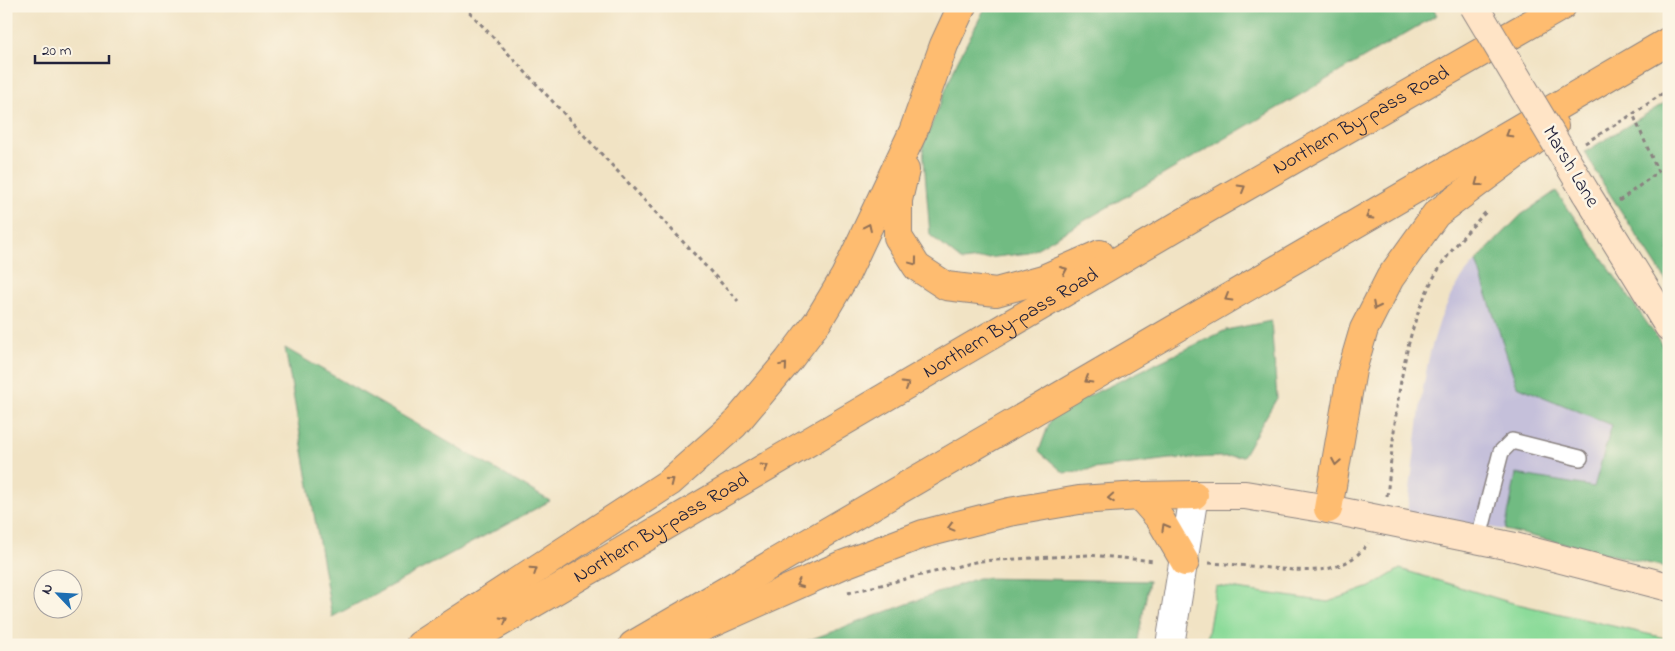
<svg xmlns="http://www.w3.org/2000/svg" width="1675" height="651" font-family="'Indie Flower',sans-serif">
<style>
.industrial{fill:#c5c0da}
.green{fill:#8cdb9a;stroke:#577e6a}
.forest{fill:#71bb82;stroke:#4a6e5e}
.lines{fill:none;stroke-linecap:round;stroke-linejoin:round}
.service-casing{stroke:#8a8280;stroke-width:18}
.minor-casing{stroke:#8a8280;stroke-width:30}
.secondary-casing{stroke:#8a8280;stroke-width:30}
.trunk-casing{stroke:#8a8280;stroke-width:30}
.path{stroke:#8a8280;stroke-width:3;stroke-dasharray:4 4;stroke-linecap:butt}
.service{stroke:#fff;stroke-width:15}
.minor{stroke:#fff;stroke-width:28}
.secondary{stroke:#ffe4c6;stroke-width:28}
.trunk{stroke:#febc70;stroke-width:28}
.secondary-bridge-casing{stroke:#8a8280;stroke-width:30;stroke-linecap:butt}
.secondary-bridge{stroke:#ffe4c6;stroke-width:28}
.oneway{stroke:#906f56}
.labels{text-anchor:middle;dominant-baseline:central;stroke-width:5;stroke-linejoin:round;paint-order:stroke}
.street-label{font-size:20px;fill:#22223b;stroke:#fcf5e5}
</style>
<rect width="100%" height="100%" fill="#fcf5e5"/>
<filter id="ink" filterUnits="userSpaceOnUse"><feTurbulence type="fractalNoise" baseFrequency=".02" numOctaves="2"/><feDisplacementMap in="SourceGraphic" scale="10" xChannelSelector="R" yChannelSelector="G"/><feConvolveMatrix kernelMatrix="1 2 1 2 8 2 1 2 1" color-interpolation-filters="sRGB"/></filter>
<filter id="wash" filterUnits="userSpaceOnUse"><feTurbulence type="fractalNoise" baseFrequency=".0096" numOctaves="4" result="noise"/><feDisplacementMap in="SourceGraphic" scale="20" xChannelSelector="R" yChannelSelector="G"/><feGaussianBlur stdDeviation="1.12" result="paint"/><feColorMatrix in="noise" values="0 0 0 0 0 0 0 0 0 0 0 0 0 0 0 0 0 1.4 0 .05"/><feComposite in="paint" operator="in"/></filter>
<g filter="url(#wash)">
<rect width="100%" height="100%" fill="#f1e3c4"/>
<polygon class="industrial" points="1476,261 1517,386 1612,425 1594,488 1516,474 1505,530 1407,513 1422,393 1430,352 1440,320 1451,295 1464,275"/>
<polygon class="green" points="1400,569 1509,602 1669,639 1669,645 1206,645 1216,586 1328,602 1370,587"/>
<g class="forest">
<polygon points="986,6 1431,6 1437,15 1029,253 962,261 930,235 923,146 957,62"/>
<polygon points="1669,100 1669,285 1602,182 1585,152"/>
<polygon points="1556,191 1669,355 1669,568 1505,530 1516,474 1594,487 1612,425 1517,386 1476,261 1521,215"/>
<polygon points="1271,321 1277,398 1243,456 1169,459 1064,473 1039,451 1053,413 1226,330"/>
<polygon points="285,348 550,501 332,617"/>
<polygon points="978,578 1149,581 1137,645 796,645"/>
</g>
</g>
<g filter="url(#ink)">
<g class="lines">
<defs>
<polyline id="service" points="1478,541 1501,452 1512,441 1580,458"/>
<polyline id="minor" points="1170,645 1194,495"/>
<g id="secondary">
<polyline points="1586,193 1669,327"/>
<polyline points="1194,495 1245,495 1328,509 1515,547 1669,587"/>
</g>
<g id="trunk">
<polyline points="905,170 898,200 898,237 917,267 946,286 996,292 1043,279 1100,254"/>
<polyline points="1140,496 1160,519 1185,562"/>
<polyline points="1328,509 1352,370 1364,329 1390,278 1436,214 1554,126"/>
<polyline points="665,644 842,565 923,534 1009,512 1079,500 1140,496 1194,495"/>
<polyline points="420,645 670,482 734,425 788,361 818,321 845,276 913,132 944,45 962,6"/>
<path id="s1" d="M462,645l748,-438 352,-201"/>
<polyline points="633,645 1669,41"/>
</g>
</defs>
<use href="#service" class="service-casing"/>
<use href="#minor" class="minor-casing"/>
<use href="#secondary" class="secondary-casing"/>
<use href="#trunk" class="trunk-casing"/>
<g class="path">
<polyline points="464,6 738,301"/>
<polyline points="1585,143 1633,114 1669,89"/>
<polyline points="1619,201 1658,172 1633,114"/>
<path d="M1387,496c9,-75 12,-167 55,-232 13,-19 28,-36 44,-52"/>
<path d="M1209,563c20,1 40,3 61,5 36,3 73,9 98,-25"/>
<polyline points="848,593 979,561 1089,555 1155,561"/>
</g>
<use href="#service" class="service"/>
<use href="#minor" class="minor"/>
<use href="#secondary" class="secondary"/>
<use href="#trunk" class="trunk"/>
<defs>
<polyline id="secondary-bridge" points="1474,6 1586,193"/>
</defs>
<use href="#secondary-bridge" class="secondary-bridge-casing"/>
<use href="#secondary-bridge" class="secondary-bridge"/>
</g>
<defs><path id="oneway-chevron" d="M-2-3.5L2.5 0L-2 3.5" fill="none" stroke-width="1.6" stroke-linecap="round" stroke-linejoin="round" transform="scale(1.25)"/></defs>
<g class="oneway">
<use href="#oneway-chevron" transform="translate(1509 134) rotate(150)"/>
<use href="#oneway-chevron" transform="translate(1478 183) rotate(143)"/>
<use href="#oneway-chevron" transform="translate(1242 188) rotate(-30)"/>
<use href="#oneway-chevron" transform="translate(1369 216) rotate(150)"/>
<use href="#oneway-chevron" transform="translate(868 227) rotate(-65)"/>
<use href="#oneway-chevron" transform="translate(914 262) rotate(53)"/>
<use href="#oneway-chevron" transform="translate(1064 270) rotate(-23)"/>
<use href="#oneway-chevron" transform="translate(1228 298) rotate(150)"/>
<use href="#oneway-chevron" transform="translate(1376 306) rotate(117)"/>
<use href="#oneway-chevron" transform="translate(784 366) rotate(-50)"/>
<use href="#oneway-chevron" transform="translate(1088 380) rotate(150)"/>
<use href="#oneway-chevron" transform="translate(906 385) rotate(-30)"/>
<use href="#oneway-chevron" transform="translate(1336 462) rotate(100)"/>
<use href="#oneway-chevron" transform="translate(765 467) rotate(-30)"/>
<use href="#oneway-chevron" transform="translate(670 481) rotate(-38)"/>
<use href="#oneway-chevron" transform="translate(1111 498) rotate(176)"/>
<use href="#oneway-chevron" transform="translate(951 527) rotate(165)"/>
<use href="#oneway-chevron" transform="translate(1165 527) rotate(-120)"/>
<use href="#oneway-chevron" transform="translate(534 570) rotate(-33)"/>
<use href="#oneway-chevron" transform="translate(799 584) rotate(156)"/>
<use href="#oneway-chevron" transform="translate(504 620) rotate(-30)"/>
</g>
</g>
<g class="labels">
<g class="street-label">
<text stroke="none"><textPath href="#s1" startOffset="1041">Northern By-pass Road</textPath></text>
<text transform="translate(1570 167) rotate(59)">Marsh Lane</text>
<text stroke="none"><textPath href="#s1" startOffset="636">Northern By-pass Road</textPath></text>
<text stroke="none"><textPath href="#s1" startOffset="231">Northern By-pass Road</textPath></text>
</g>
</g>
<rect width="1675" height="651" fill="none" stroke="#fcf5e5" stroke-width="25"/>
<g transform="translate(58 594) rotate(295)"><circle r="24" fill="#fcf5e5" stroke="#a5a1a1"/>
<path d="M0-4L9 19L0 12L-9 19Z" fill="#1f6fb2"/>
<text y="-8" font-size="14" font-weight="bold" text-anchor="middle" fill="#22223b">N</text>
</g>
<path d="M35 55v8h74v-8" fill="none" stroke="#22223b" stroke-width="2.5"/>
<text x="42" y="55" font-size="15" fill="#22223b" stroke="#fcf5e5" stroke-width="4" paint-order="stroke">20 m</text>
</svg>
